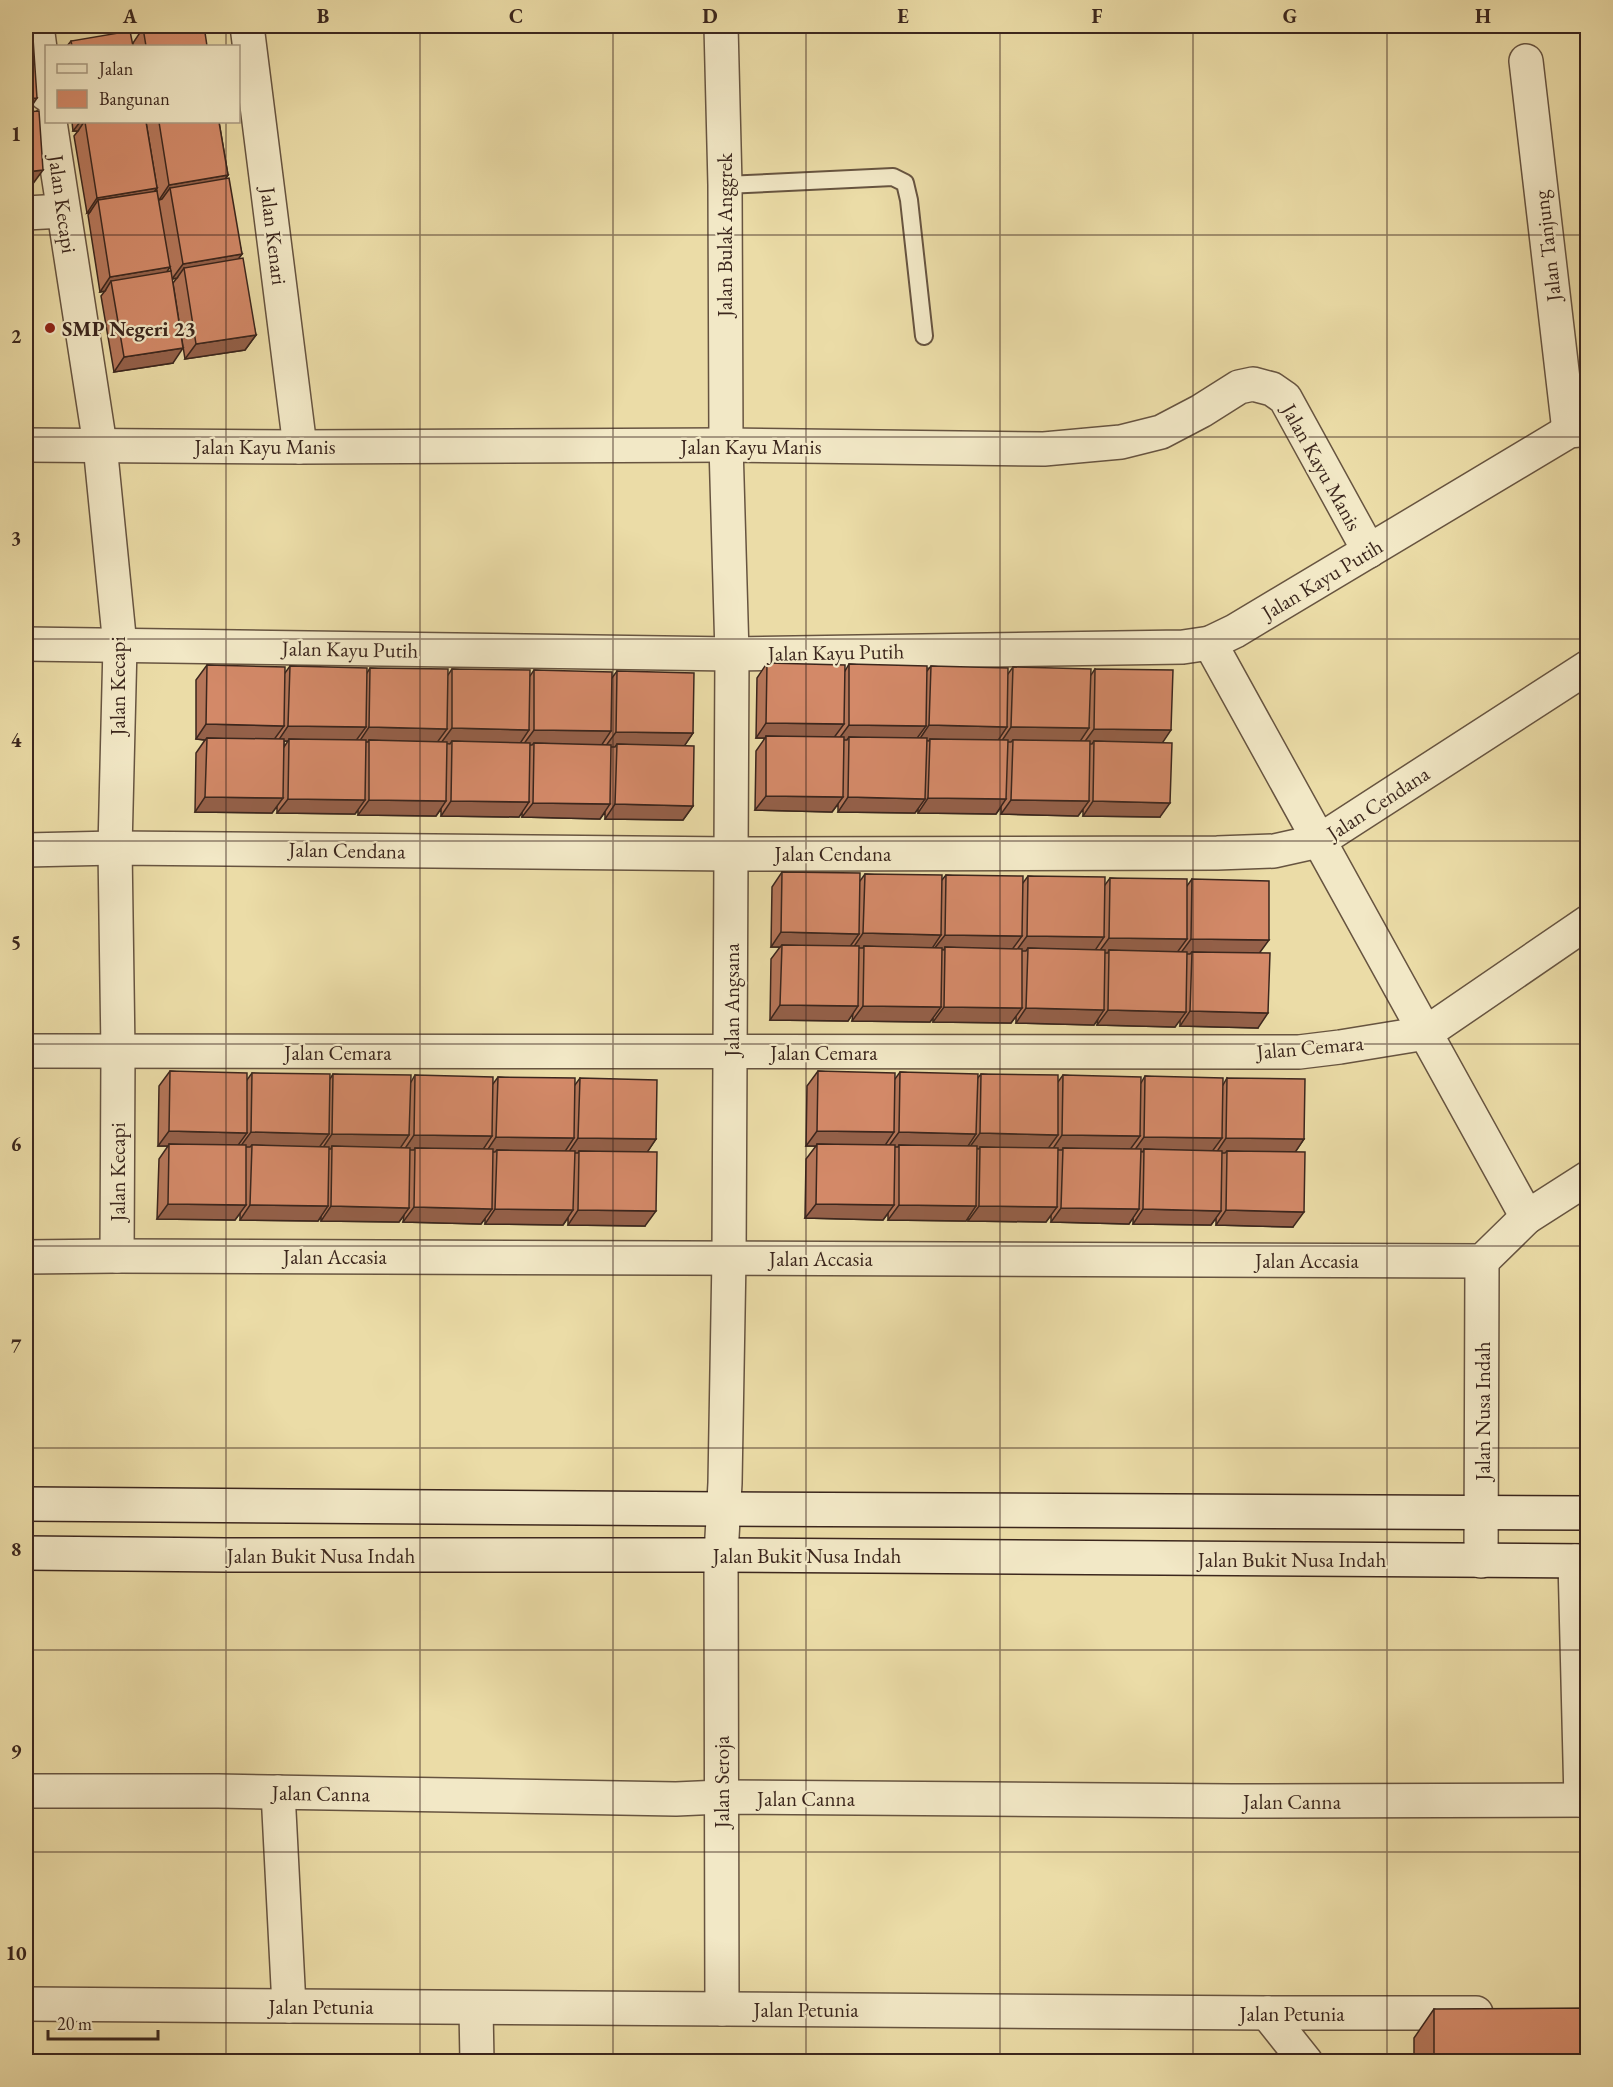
<svg xmlns="http://www.w3.org/2000/svg" width="1613" height="2087" font-family="'EB Garamond',serif">
<style>
.lines{fill:none;stroke-linecap:round;stroke-linejoin:round}
.lane-casing{stroke:#675440;stroke-width:20}
.street-casing{stroke:#675440;stroke-width:36}
.secondary-casing{stroke:#3b261d;stroke-width:36}
.lane{stroke:#f2e8c6;stroke-width:16}
.street{stroke:#f2e8c6;stroke-width:33}
.secondary{stroke:#f2e8c6;stroke-width:33}
.wall{fill:#b57659;stroke:#3b261d;stroke-width:1.5;fill-rule:evenodd}
.shaded-wall{fill:#946049;stroke:#3b261d;stroke-width:1.5}
.building{fill:#d38968;stroke:#3b261d;stroke-width:1.5}
.grid{fill:none;stroke:#3b261d;stroke-width:1.5;stroke-opacity:0.55}
.poi-dot{fill:#8f2418;stroke:#f2e8c6;stroke-width:2}
.labels{text-anchor:middle;dominant-baseline:central;stroke-width:4.5;stroke-linejoin:round;paint-order:stroke}
.street-label{font-size:21px;fill:#3b261d;stroke:#f2e8c6}
.poi-label{font-size:21px;font-weight:bold;fill:#3b261d;stroke:#f2e8c6;text-anchor:start}
.neatline{fill:none;stroke:#3b261d;stroke-width:2}
.grid-label{font-size:20px;text-anchor:middle;font-weight:bold;fill:#3b261d}
</style>
<rect width="100%" height="100%" fill="#ebdca7"/>
<filter id="stains"><feTurbulence type="fractalNoise" baseFrequency=".00333" numOctaves="4"/><feColorMatrix values="0 0 0 0 .2 0 0 0 0 .09 0 0 0 0 .02 0 0 0 .5 -.17"/></filter>
<radialGradient id="worn" r=".72"><stop offset=".6" stop-color="#630" stop-opacity="0"/><stop offset="1" stop-color="#630" stop-opacity=".3"/></radialGradient>
<g class="lines">
<defs>
<polyline id="lane" points="725,185 893,177 905,183 909,200 924,336"/>
<g id="street">
<polyline points="37,26 46,94"/>
<polyline points="247,26 300,447"/>
<polyline points="721,26 725,185 726,445 732,654 729,1257 725,1483 721,1555 722,2009"/>
<polyline points="1526,61 1569,431"/>
<polyline points="50,122 100,445 120,646 115,848 118,1052 117,1256"/>
<polyline points="26,213 63,211"/>
<polyline points="26,445 300,447 726,445 1044,449 1121,442 1161,432 1201,411 1239,387 1253,384 1272,389 1285,398 1369,551"/>
<polyline points="1210,643 1527,1217"/>
<polyline points="26,644 732,654 1183,647 1210,643 1235,631 1569,431 1588,429"/>
<polyline points="26,850 115,848 732,854 1217,853 1274,851 1319,841 1588,667"/>
<polyline points="26,1051 1299,1052 1340,1047 1426,1033 1588,922"/>
<polyline points="26,1257 117,1256 1482,1261 1527,1217 1588,1178"/>
<polyline points="1481,1561 1482,1261"/>
<polyline points="1575,1561 1581,1800"/>
<polyline points="26,1791 218,1791 676,1799 721,1797 1231,1801 1588,1800"/>
<polyline points="278,1792 289,2006"/>
<polyline points="26,2004 1267,2013 1476,2013"/>
<polyline points="476,2008 477,2062"/>
<polyline points="1267,2013 1306,2062"/>
</g>
<g id="secondary">
<polyline points="26,1504 724,1509 1588,1513"/>
<polyline points="26,1553 226,1555 721,1555 1588,1561"/>
</g>
</defs>
<use href="#lane" class="lane-casing"/>
<use href="#street" class="street-casing"/>
<use href="#secondary" class="secondary-casing"/>
<use href="#lane" class="lane"/>
<use href="#street" class="street"/>
<use href="#secondary" class="secondary"/>
</g>
<g class="wall">
<polygon points="143,28 207,46 133,46 133,43"/>
<polygon points="71,41 133,46 67,46"/>
<path d="M72,122h74l11,66 -3,3h3l-11,-68 1,-1h72l9,53 -3,4 17,75 -4,5 18,76 -11,15 -60,9 -12,-76 4,-5 -5,1 1,84 -59,9 -13,-76 4,-5 -5,1 -12,-77 2,-3 -3,1 -13,-77 4,-5h-5zM170,267l1,4 -5,1z"/>
<polygon points="767,663 845,671 849,664 927,671 931,666 1008,674 1013,667 1091,675 1095,669 1162,743 1160,817 1083,816 1083,809 1078,816 1001,814 1001,807 996,814 918,813 918,809 915,813 838,812 838,804 832,812 755,810 756,751 765,738 756,738 757,678"/>
<path d="M207,665l78,8 5,-7 77,7 3,-5 78,7 4,-6 78,7 4,-6 78,8 5,-7 76,62 -9,13 9,60 -10,14 -78,-1v-7l-5,7 -78,-2v-5l-3,5 -78,-1v-7l-5,7 -78,-1v-5l-3,4 -78,-1v-7l-5,7 -77,-1 1,-59 9,-13 -9,-1v-59zM284,741h4l-4,6z"/>
<polygon points="782,872 860,881 865,874 942,880 946,875 1023,883 1028,876 1105,885 1110,878 1187,886 1192,879 1260,953 1258,1028 1180,1026 1180,1019 1175,1027 1097,1025 1098,1019 1094,1025 1016,1023 1016,1016 1011,1023 933,1022 933,1018 930,1022 852,1021 853,1013 848,1021 770,1020 771,959 780,947 771,947 772,887"/>
<polygon points="170,1071 247,1080 252,1073 330,1079 333,1074 411,1082 415,1075 493,1084 498,1077 575,1085 580,1078 656,1139 647,1152 645,1226 568,1225 568,1218 563,1225 485,1224 485,1218 481,1224 403,1222 404,1215 399,1222 321,1221 321,1217 318,1221 240,1220 240,1213 235,1220 157,1219 159,1159 168,1146 158,1146 159,1086"/>
<polygon points="818,1071 895,1079 900,1072 977,1079 981,1074 1058,1082 1063,1075 1141,1083 1145,1076 1223,1085 1227,1078 1304,1139 1295,1152 1293,1227 1216,1225 1216,1218 1211,1225 1133,1224 1133,1217 1129,1224 1051,1222 1051,1215 1046,1222 968,1221 968,1218 966,1221 888,1220 888,1213 883,1220 805,1218 806,1159 816,1146 806,1146 807,1086"/>
<polygon points="1434,2009 1587,2061 1414,2061 1414,2038"/>
</g>
<g class="shaded-wall">
<polygon points="37,98 27,113 26,113 26,99"/>
<polygon points="80,122 84,122 78,131 73,131"/>
<polygon points="43,170 32,185 26,186 26,172"/>
<polygon points="228,175 218,190 170,188 162,199 159,200 169,185"/>
<polygon points="157,188 146,203 98,200 90,212 87,213 97,198"/>
<polygon points="242,254 231,269 184,268 177,278 172,279 183,264"/>
<polygon points="170,267 160,282 111,281 105,291 100,292 110,277"/>
<polygon points="256,335 245,350 185,359 196,344"/>
<polygon points="183,348 173,363 114,372 124,357"/>
<polygon points="766,723 844,724 833,739 766,736 765,738 756,738"/>
<polygon points="206,724 284,726 273,741 207,738 205,740 196,739"/>
<polygon points="849,725 926,726 915,741 849,737 847,740 838,740"/>
<polygon points="929,725 1007,727 997,742 930,739 929,741 919,740"/>
<polygon points="288,726 366,727 355,742 289,739 288,741 278,741"/>
<polygon points="369,727 447,729 436,744 369,740 368,742 359,742"/>
<polygon points="1011,727 1089,728 1079,743 1013,740 1011,742 1001,742"/>
<polygon points="452,728 529,730 519,745 452,741 450,744 441,743"/>
<polygon points="1094,729 1171,730 1161,745 1094,741 1092,744 1083,744"/>
<polygon points="534,730 611,731 601,746 534,743 532,745 523,745"/>
<polygon points="616,732 693,733 683,748 617,744 615,747 605,747"/>
<polygon points="766,796 843,797 832,812 755,810"/>
<polygon points="205,797 283,798 272,813 195,812"/>
<polygon points="848,797 925,799 915,813 838,812"/>
<polygon points="928,798 1006,799 996,814 918,813"/>
<polygon points="288,799 365,800 355,814 277,813"/>
<polygon points="369,800 446,801 436,816 358,815"/>
<polygon points="1011,800 1089,801 1078,816 1001,814"/>
<polygon points="451,801 529,802 519,817 441,816"/>
<polygon points="1093,801 1170,803 1160,817 1083,816"/>
<polygon points="533,803 610,804 600,819 522,817"/>
<polygon points="615,804 693,806 683,820 605,819"/>
<polygon points="781,932 859,934 849,948 782,945 780,947 771,947"/>
<polygon points="863,933 941,935 931,950 864,946 863,948 853,948"/>
<polygon points="945,935 1022,936 1011,951 945,947 944,950 934,949"/>
<polygon points="1027,936 1104,937 1094,952 1028,948 1026,951 1016,951"/>
<polygon points="1109,938 1187,939 1176,954 1109,950 1108,953 1098,953"/>
<polygon points="1191,939 1269,940 1258,955 1192,952 1190,954 1180,954"/>
<polygon points="780,1005 858,1006 848,1021 770,1020"/>
<polygon points="863,1006 941,1007 930,1022 852,1021"/>
<polygon points="944,1007 1022,1008 1011,1023 933,1022"/>
<polygon points="1026,1008 1104,1010 1094,1025 1016,1023"/>
<polygon points="1108,1010 1186,1012 1175,1027 1097,1025"/>
<polygon points="1190,1011 1268,1013 1258,1028 1180,1026"/>
<polygon points="169,1131 247,1133 236,1148 169,1144 168,1146 158,1146"/>
<polygon points="817,1131 894,1132 884,1147 817,1144 816,1146 806,1146"/>
<polygon points="251,1132 329,1134 318,1149 252,1145 250,1147 240,1147"/>
<polygon points="899,1132 976,1134 966,1149 899,1145 898,1147 888,1147"/>
<polygon points="980,1133 1058,1135 1047,1150 980,1147 979,1149 969,1148"/>
<polygon points="332,1134 409,1135 399,1150 332,1146 331,1149 322,1149"/>
<polygon points="414,1135 492,1136 482,1151 415,1148 414,1150 404,1150"/>
<polygon points="1062,1135 1140,1136 1129,1151 1063,1148 1062,1150 1052,1150"/>
<polygon points="496,1137 574,1138 564,1153 497,1150 495,1152 486,1152"/>
<polygon points="1144,1137 1222,1138 1211,1153 1144,1149 1143,1152 1134,1151"/>
<polygon points="578,1138 656,1139 646,1154 579,1151 578,1153 568,1153"/>
<polygon points="1226,1138 1304,1139 1294,1154 1227,1151 1225,1153 1216,1153"/>
<polygon points="168,1204 246,1205 235,1220 157,1219"/>
<polygon points="816,1204 894,1205 883,1220 805,1218"/>
<polygon points="250,1205 328,1206 318,1221 240,1220"/>
<polygon points="899,1205 976,1206 966,1221 888,1220"/>
<polygon points="331,1206 409,1208 399,1222 321,1221"/>
<polygon points="979,1206 1057,1207 1046,1222 968,1221"/>
<polygon points="414,1207 492,1209 481,1224 403,1222"/>
<polygon points="1061,1208 1139,1209 1129,1224 1051,1222"/>
<polygon points="495,1209 573,1210 563,1225 485,1224"/>
<polygon points="1143,1209 1221,1211 1211,1225 1133,1224"/>
<polygon points="578,1210 656,1211 645,1226 568,1225"/>
<polygon points="1226,1210 1304,1212 1293,1227 1216,1225"/>
</g>
<g class="building">
<polygon points="159,26 204,26 207,46 146,46 143,28"/>
<polygon points="130,31 133,46 72,46 71,41"/>
<polygon points="33,38 37,98 26,99 26,39"/>
<polygon points="39,111 43,170 26,172 26,112"/>
<polygon points="85,122 146,122 157,188 97,198"/>
<polygon points="159,122 219,122 228,175 169,185"/>
<polygon points="229,178 242,254 183,264 170,188"/>
<polygon points="157,191 170,267 110,277 98,200"/>
<polygon points="243,258 256,335 196,344 184,268"/>
<polygon points="171,271 183,348 124,357 111,281"/>
<polygon points="767,663 845,665 844,724 766,723"/>
<polygon points="849,664 927,666 926,726 849,725"/>
<polygon points="207,665 285,667 284,726 206,724"/>
<polygon points="290,666 367,668 366,727 288,726"/>
<polygon points="931,666 1008,668 1007,727 929,725"/>
<polygon points="1013,667 1091,669 1089,728 1011,727"/>
<polygon points="370,668 448,669 447,729 369,727"/>
<polygon points="452,669 530,670 529,730 452,728"/>
<polygon points="1095,669 1173,670 1171,730 1094,729"/>
<polygon points="534,670 612,672 611,731 534,730"/>
<polygon points="617,671 694,673 693,733 616,732"/>
<polygon points="766,736 844,737 843,797 766,796"/>
<polygon points="849,737 927,738 925,799 848,797"/>
<polygon points="207,738 284,739 283,798 205,797"/>
<polygon points="289,739 366,740 365,800 288,799"/>
<polygon points="930,739 1008,740 1006,799 928,798"/>
<polygon points="369,740 447,742 446,801 369,800"/>
<polygon points="1013,740 1090,741 1089,801 1011,800"/>
<polygon points="452,741 530,743 529,802 451,801"/>
<polygon points="1094,741 1172,743 1170,803 1093,801"/>
<polygon points="534,743 611,745 610,804 533,803"/>
<polygon points="617,744 694,746 693,806 615,804"/>
<polygon points="782,872 860,873 859,934 781,932"/>
<polygon points="865,874 942,875 941,935 863,933"/>
<polygon points="946,875 1023,876 1022,936 945,935"/>
<polygon points="1028,876 1105,877 1104,937 1027,936"/>
<polygon points="1110,878 1187,879 1187,939 1109,938"/>
<polygon points="1192,879 1269,881 1269,940 1191,939"/>
<polygon points="782,945 859,946 858,1006 780,1005"/>
<polygon points="864,946 942,948 941,1007 863,1006"/>
<polygon points="945,947 1022,949 1022,1008 944,1007"/>
<polygon points="1028,948 1105,950 1104,1010 1026,1008"/>
<polygon points="1109,950 1187,952 1186,1012 1108,1010"/>
<polygon points="1192,952 1270,953 1268,1013 1190,1011"/>
<polygon points="170,1071 247,1073 247,1133 169,1131"/>
<polygon points="818,1071 895,1073 894,1132 817,1131"/>
<polygon points="900,1072 978,1074 976,1134 899,1132"/>
<polygon points="252,1073 330,1074 329,1134 251,1132"/>
<polygon points="333,1074 411,1075 409,1135 332,1134"/>
<polygon points="981,1074 1058,1075 1058,1135 980,1133"/>
<polygon points="415,1075 493,1077 492,1136 414,1135"/>
<polygon points="1063,1075 1141,1077 1140,1136 1062,1135"/>
<polygon points="1145,1076 1223,1078 1222,1138 1144,1137"/>
<polygon points="498,1077 575,1078 574,1138 496,1137"/>
<polygon points="580,1078 657,1080 656,1139 578,1138"/>
<polygon points="1227,1078 1305,1079 1304,1139 1226,1138"/>
<polygon points="169,1144 246,1145 246,1205 168,1204"/>
<polygon points="817,1144 895,1145 894,1205 816,1204"/>
<polygon points="252,1145 329,1147 328,1206 250,1205"/>
<polygon points="899,1145 977,1146 976,1206 899,1205"/>
<polygon points="332,1146 410,1148 409,1208 331,1206"/>
<polygon points="980,1147 1058,1148 1057,1207 979,1206"/>
<polygon points="415,1148 493,1149 492,1209 414,1207"/>
<polygon points="1063,1148 1141,1149 1139,1209 1061,1208"/>
<polygon points="1144,1149 1222,1151 1221,1211 1143,1209"/>
<polygon points="497,1150 575,1151 573,1210 495,1209"/>
<polygon points="579,1151 657,1152 656,1211 578,1210"/>
<polygon points="1227,1151 1305,1152 1304,1212 1226,1210"/>
<polygon points="1587,2008 1587,2061 1434,2061 1434,2009"/>
</g>
<path class="grid" d="M226,26v20M420,26v2036M613,26v2036M806,26v2036M1000,26v2036M1193,26v2036M1387,26v2036M226,122v1940M26,235h1562M26,437h1562M26,639h1562M26,841h1562M26,1044h1562M26,1246h1562M26,1448h1562M26,1650h1562M26,1852h1562"/>
<circle class="poi-dot" cx="50" cy="328" r="6"/>
<g class="labels">
<g class="street-label">
<text transform="translate(63 204) rotate(82)">Jalan Kecapi</text>
<text transform="translate(724 235) rotate(-90)">Jalan Bulak Anggrek</text>
<text transform="translate(274 236) rotate(83)">Jalan Kenari</text>
<text transform="translate(1547 246) rotate(-97)">Jalan Tanjung</text>
<text x="265" y="446">Jalan Kayu Manis</text>
<text x="751" y="446">Jalan Kayu Manis</text>
<text transform="translate(1322 467) rotate(61)">Jalan Kayu Manis</text>
<text transform="translate(1322 579) rotate(-31)">Jalan Kayu Putih</text>
<text transform="translate(350 649) rotate(1)">Jalan Kayu Putih</text>
<text transform="translate(836 652) rotate(-1)">Jalan Kayu Putih</text>
<text transform="translate(117 686) rotate(-90)">Jalan Kecapi</text>
<text transform="translate(1378 803) rotate(-33)">Jalan Cendana</text>
<text transform="translate(347 850) rotate(1)">Jalan Cendana</text>
<text x="833" y="853">Jalan Cendana</text>
<text transform="translate(731 1000) rotate(-90)">Jalan Angsana</text>
<text transform="translate(1310 1047) rotate(-5)">Jalan Cemara</text>
<text x="338" y="1052">Jalan Cemara</text>
<text x="824" y="1052">Jalan Cemara</text>
<text transform="translate(117 1172) rotate(-90)">Jalan Kecapi</text>
<text x="335" y="1256">Jalan Accasia</text>
<text x="821" y="1258">Jalan Accasia</text>
<text x="1307" y="1260">Jalan Accasia</text>
<text transform="translate(1482 1411) rotate(-90)">Jalan Nusa Indah</text>
<text x="321" y="1555">Jalan Bukit Nusa Indah</text>
<text x="807" y="1555">Jalan Bukit Nusa Indah</text>
<text x="1292" y="1559">Jalan Bukit Nusa Indah</text>
<text transform="translate(721 1782) rotate(-90)">Jalan Seroja</text>
<text transform="translate(321 1793) rotate(1)">Jalan Canna</text>
<text x="806" y="1798">Jalan Canna</text>
<text x="1292" y="1801">Jalan Canna</text>
<text x="321" y="2006">Jalan Petunia</text>
<text x="806" y="2009">Jalan Petunia</text>
<text x="1292" y="2013">Jalan Petunia</text>
</g>
<g class="poi-label">
<text x="62" y="328">SMP Negeri 23</text>
</g>
</g>
<rect width="1613" height="2087" fill="none" stroke="#ebdca7" stroke-width="66"/>
<rect x="45" y="45" width="195" height="78" fill="#f2e8c6" stroke="#a99a82" stroke-width="1.5"/>
<rect x="57" y="64" width="30" height="9" fill="#f2e8c6" stroke="#a99a82" stroke-width="1.5"/>
<text x="99" y="75" font-size="18" fill="#3b261d">Jalan</text>
<rect x="57" y="90" width="30" height="18" fill="#d38968" stroke="#a99a82" stroke-width="1.5"/>
<text x="99" y="105" font-size="18" fill="#3b261d">Bangunan</text>
<path d="M48 2030v9h110v-9" fill="none" stroke="#3b261d" stroke-width="3"/>
<text x="57" y="2030" font-size="18" fill="#3b261d" stroke="#f2e8c6" stroke-width="4.5" paint-order="stroke">20 m</text>
<rect x="33" y="33" width="1547" height="2021" class="neatline"/>
<g class="grid-label">
<text x="130" y="23">A</text>
<text x="323" y="23">B</text>
<text x="516" y="23">C</text>
<text x="710" y="23">D</text>
<text x="903" y="23">E</text>
<text x="1097" y="23">F</text>
<text x="1290" y="23">G</text>
<text x="1483" y="23">H</text>
<text x="16" y="141">1</text>
<text x="16" y="343">2</text>
<text x="16" y="545">3</text>
<text x="16" y="747">4</text>
<text x="16" y="949">5</text>
<text x="16" y="1151">6</text>
<text x="16" y="1353">7</text>
<text x="16" y="1556">8</text>
<text x="16" y="1758">9</text>
<text x="16" y="1960">10</text>
</g>
<rect width="100%" height="100%" filter="url(#stains)"/>
<rect width="100%" height="100%" fill="url(#worn)"/>
</svg>
